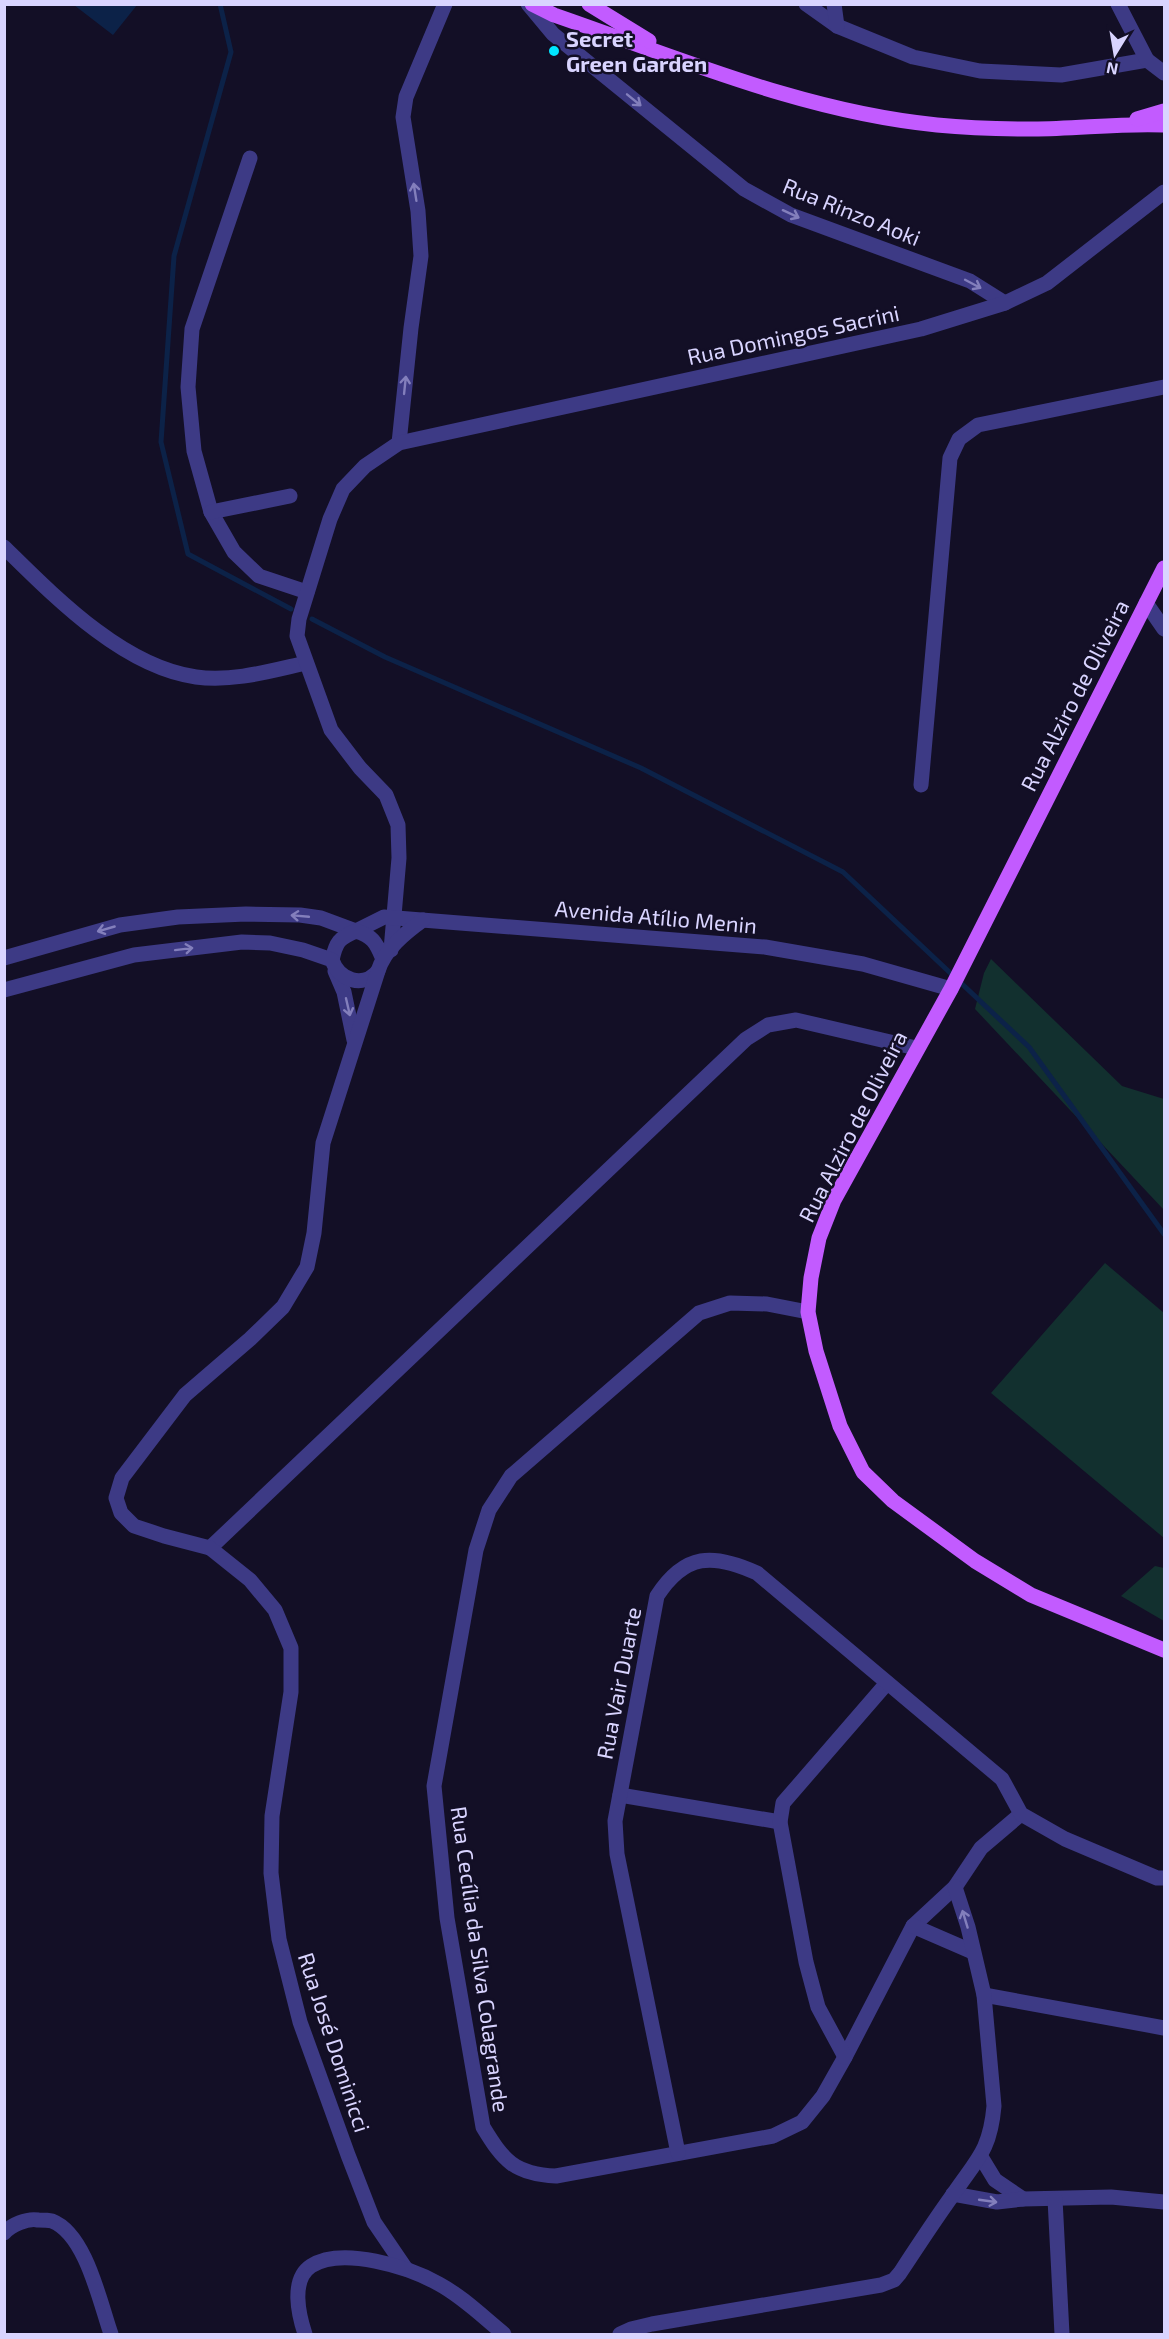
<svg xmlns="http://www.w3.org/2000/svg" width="1169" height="2339" font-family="'Exo 2',sans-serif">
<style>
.green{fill:#12302f}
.water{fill:#0c2248}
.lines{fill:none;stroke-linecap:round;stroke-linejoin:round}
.stream{stroke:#0c2248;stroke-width:5}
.minor{stroke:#3d3a85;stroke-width:15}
.major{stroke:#c25bff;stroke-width:15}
.oneway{stroke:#837fbc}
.poi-dot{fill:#00e5ff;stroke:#130f26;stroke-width:2}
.labels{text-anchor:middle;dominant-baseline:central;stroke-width:5;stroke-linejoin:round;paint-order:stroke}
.poi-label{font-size:22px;font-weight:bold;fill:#d9d4ff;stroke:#130f26;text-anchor:start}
.street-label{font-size:22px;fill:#d9d4ff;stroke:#130f26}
</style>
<rect width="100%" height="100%" fill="#130f26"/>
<g class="green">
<polygon points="991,959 1122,1086 1164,1099 1164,1210 975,1009 984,973"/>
<polygon points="1105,1263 1164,1313 1164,1538 991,1393"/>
<polygon points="1155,1566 1164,1568 1164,1621 1121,1596"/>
</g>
<polygon class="water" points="74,5 137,5 113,35"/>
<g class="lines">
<g class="stream">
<polyline points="220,4 231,52 174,256 161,442 188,554 291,609"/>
<polyline points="312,619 385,657 641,768 843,872 1029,1047 1164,1234"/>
</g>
<g class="minor">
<polyline points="528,4 553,34 744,189 791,215 970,281 1005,303"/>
<polyline points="806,4 837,26 913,57 980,71 1061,75 1147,60"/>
<polyline points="834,4 837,26"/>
<polyline points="1118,4 1147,60 1164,73"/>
<polyline points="250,158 192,329 188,387 194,451 211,512 234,552 259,576 307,592"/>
<polyline points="399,443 411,328 421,256 418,211 403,117 406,97 445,4"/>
<polyline points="211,512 290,496"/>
<path d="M4,547c51,50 119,120 192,130 37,5 74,-6 110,-14"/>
<polyline points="1146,603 1164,629"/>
<polyline points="921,785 950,458 959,439 978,425 1164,387"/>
<polyline points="391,950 399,858 398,825 386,795 360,768 331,730 297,636 299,619 330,519 343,489 365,466 399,443 921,329 1005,303 1047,283 1164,192"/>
<polyline points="4,958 120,925 178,917 246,914 300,915 321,918 356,931 384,917 765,947 863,964 951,989"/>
<path d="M332,960c4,-18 7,-22 24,-29 16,5 20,11 26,26"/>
<polyline points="335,971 344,992 354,1040"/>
<path d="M4,990l130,-35 108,-13 28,1 33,7 29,10c7,20 31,29 46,11"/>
<path d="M808,1312l-41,-8 -37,-1 -31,10 -188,163 -22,34 -13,40 -42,236 13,132 36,209c20,33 31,47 73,49l217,-40 29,-14 21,-26 22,-39 68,-131 42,-39 26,-39 40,-34"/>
<polyline points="210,1548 746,1039 768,1025 796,1020 916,1048"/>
<polyline points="620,1795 780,1822"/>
<polyline points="913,1926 973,1952"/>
<polyline points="984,1995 1164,2028"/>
<polyline points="845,2057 818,2007 806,1962 780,1822 783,1803 887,1683"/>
<path d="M678,2153l-61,-299 -2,-33 42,-225c28,-43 56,-43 100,-23l245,206 19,35 44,25 92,39h7"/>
<polyline points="981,2157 995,2180 1023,2199"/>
<polyline points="953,2194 997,2202 1023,2199 1111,2197 1164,2202"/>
<polyline points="1055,2199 1062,2334"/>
<path d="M4,2233c7,-8 23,-15 34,-13 4,0 10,0 14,1 34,13 48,82 59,113"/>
<path d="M406,2269l-32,-47 -26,-67 -48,-133 -21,-83 -8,-66 1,-57 19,-124v-44l-16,-38 -25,-30 -40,-32 -46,-12 -30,-10 -13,-13 -5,-15 6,-20 63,-83 65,-56 33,-32 24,-40 7,-34 9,-90 55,-172c7,-22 27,-38 45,-51"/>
<path d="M305,2334c-6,-18 -15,-54 6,-68 31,-20 98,1 128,18 24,13 44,33 65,50"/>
<path d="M620,2334l11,-5 21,-5 229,-39 13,-5 6,-7c17,-26 34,-52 52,-77 24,-36 38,-44 42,-90l-10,-111 -16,-68 -13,-40"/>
</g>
<g class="major">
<path d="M532,4l22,11c125,43 250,97 383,110 31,3 65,4 96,4 44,0 87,-6 131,-4"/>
<polyline points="589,4 649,41"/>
<polyline points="1137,119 1164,111"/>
<polyline points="1164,568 951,989 834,1200 819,1238 811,1278 808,1312 816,1351 840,1426 863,1472 893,1501 975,1561 1031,1595 1164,1650"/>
</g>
</g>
<defs><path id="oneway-shaft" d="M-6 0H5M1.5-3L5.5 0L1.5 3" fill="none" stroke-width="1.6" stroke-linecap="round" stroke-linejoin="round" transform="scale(1.5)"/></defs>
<g class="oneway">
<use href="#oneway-shaft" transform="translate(634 100) rotate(39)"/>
<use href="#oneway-shaft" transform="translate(415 192) rotate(-99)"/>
<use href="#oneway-shaft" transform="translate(791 214) rotate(25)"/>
<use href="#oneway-shaft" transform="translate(973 284) rotate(28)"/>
<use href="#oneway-shaft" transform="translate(405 385) rotate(-84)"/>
<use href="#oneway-shaft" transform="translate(300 916) rotate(-175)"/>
<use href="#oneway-shaft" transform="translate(106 929) rotate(164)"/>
<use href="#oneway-shaft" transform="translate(184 949) rotate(-7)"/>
<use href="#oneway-shaft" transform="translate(348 1007) rotate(77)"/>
<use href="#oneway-shaft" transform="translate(965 1919) rotate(-107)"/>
<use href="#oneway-shaft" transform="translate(988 2201) rotate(8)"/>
</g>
<circle class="poi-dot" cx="554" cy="51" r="6"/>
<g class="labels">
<g class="poi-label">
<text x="566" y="38">Secret<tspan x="566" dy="25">Green Garden</tspan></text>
</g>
<g class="street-label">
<text transform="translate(852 211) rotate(22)">Rua Rinzo Aoki</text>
<text transform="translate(793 334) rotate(-12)">Rua Domingos Sacrini</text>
<text transform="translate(1074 695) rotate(-63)">Rua Alziro de Oliveira</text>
<text transform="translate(656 916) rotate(5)">Avenida Atílio Menin</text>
<text transform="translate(852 1126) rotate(-63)">Rua Alziro de Oliveira</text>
<text transform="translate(618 1683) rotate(-79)">Rua Vair Duarte</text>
<text transform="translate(481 1959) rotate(82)">Rua Cecília da Silva Colagrande</text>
<text transform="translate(335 2042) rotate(72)">Rua José Dominicci</text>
</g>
</g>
<rect width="1169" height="2339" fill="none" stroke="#d9d4ff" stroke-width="12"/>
<g transform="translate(1115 54) rotate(191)" stroke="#130f26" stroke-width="4.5" paint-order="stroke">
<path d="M0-4.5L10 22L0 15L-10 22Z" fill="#d9d4ff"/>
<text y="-9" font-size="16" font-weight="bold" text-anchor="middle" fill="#d9d4ff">N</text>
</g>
</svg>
